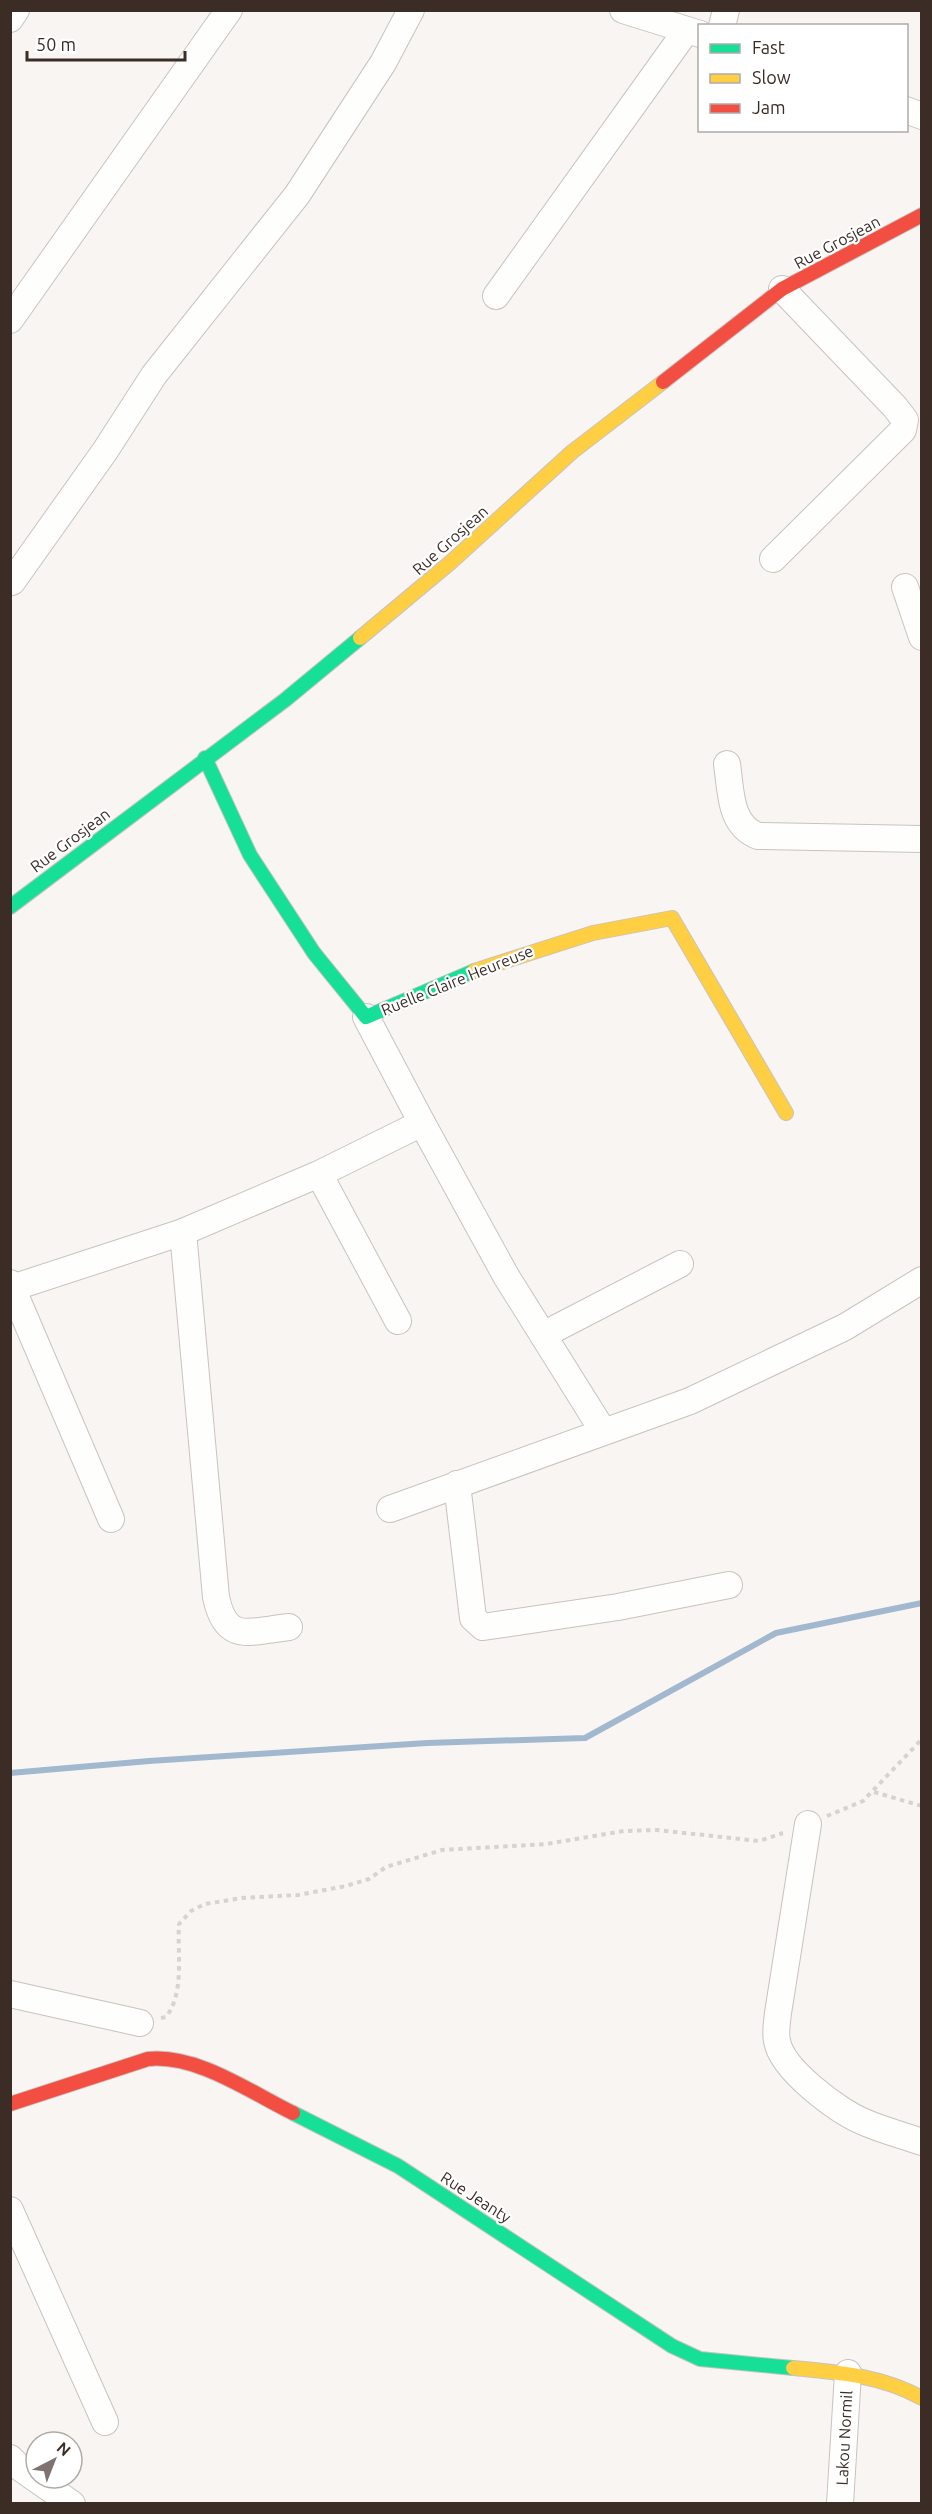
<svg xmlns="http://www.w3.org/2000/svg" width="932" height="2514" font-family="Ubuntu,sans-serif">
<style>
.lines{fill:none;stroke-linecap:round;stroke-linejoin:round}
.stream{stroke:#a2b8cf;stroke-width:6}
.street-casing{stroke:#cac2be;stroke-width:28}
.fast-casing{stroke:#cac2be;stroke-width:16}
.slow-casing{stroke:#cac2be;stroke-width:16}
.jam-casing{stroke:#cac2be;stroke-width:16}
.path{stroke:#d6d3d1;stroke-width:4;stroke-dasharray:4.5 4.5;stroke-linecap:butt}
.street{stroke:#fefefd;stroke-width:26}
.fast{stroke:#16e098;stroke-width:14}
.slow{stroke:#ffcf43;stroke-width:14}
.jam{stroke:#f24e42;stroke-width:14}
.labels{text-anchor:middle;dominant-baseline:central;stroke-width:4.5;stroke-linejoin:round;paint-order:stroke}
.street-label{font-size:16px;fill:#3b2d26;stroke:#fff}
</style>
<rect width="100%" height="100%" fill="#f9f5f3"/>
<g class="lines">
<polyline class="stream" points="10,1773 149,1761 427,1743 585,1738 776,1633 922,1603"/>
<defs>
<g id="street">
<polyline points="623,10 700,34"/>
<polyline points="10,19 16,10"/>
<polyline points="722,26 726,10"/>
<polyline points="906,110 922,116"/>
<polyline points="496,296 686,31"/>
<polyline points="10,320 229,10"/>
<polyline points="773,559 903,430 905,420 895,407 782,289"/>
<polyline points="12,582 105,451 154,375 297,195 383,63 411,10"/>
<polyline points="905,587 922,637"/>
<path d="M727,764c4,26 2,61 31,72l164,3"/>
<polyline points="422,1123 506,1276 603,1431"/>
<polyline points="319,1174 398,1321"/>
<path d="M183,1232l33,365c10,48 34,34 73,30"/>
<polyline points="10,1283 111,1519"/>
<polyline points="12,1288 183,1232 319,1174 422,1123 366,1017"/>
<polyline points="543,1335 680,1264"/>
<polyline points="457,1484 473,1618 483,1627 618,1607 729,1585"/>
<polyline points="390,1509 690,1401 845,1327 922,1280"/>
<path d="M808,1824l-30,189c-1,9 -3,19 -1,28 5,29 61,70 87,81 18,8 38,13 58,20"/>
<polyline points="10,1994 140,2023"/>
<polyline points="10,2210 105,2422"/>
<polyline points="10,2458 19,2467 72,2504"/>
<polyline points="840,2504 848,2373"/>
</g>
<g id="fast">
<polyline points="205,758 250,855 314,953 366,1017 474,971"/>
<polyline points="10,907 285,700 360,638"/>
<polyline points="293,2113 398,2166 672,2346 700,2359 793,2368"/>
</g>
<g id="slow">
<polyline points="360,638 451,562 572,452 663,382"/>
<polyline points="474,971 593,933 672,918 786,1113"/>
<path d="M793,2368c45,4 89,8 129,30"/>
</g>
<g id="jam">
<polyline points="663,382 782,289 922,215"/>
<path d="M10,2104l138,-45c49,-5 102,33 145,54"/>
</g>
</defs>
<use href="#street" class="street-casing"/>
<use href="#fast" class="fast-casing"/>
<use href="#slow" class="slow-casing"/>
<use href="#jam" class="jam-casing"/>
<g class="path">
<polyline points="874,1792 922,1806"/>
<polyline points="827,1816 863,1801 922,1739"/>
<path d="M161,2018l5,-1c19,-25 11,-63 13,-93l12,-13 14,-7 37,-6 56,-3 48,-9 23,-7 17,-12 56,-17 105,-6 77,-13 33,-1 102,11 24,-8"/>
</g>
<use href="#street" class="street"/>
<use href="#fast" class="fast"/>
<use href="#slow" class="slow"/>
<use href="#jam" class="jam"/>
</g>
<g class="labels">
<g class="street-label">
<text transform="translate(837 242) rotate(-28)">Rue Grosjean</text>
<text transform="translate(450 540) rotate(-42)">Rue Grosjean</text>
<text transform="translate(70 840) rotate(-37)">Rue Grosjean</text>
<text transform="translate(457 980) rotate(-22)">Ruelle Claire Heureuse</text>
<text transform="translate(476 2197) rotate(33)">Rue Jeanty</text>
<text transform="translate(844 2438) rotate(-87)">Lakou Normil</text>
</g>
</g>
<rect width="932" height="2514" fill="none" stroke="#3b2d26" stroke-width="24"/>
<rect x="698" y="24" width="210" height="108" fill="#ffffff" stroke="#b1aba8" stroke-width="1.5"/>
<rect x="710" y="44" width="30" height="9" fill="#16e098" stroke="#b1aba8" stroke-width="1.5"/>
<text x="752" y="54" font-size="18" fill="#3b2d26">Fast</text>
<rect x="710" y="74" width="30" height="9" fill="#ffcf43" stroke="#b1aba8" stroke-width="1.5"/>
<text x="752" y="84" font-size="18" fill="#3b2d26">Slow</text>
<rect x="710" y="104" width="30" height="9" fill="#f24e42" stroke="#b1aba8" stroke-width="1.5"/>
<text x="752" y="114" font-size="18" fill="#3b2d26">Jam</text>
<g transform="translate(54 2460) rotate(42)"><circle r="28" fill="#ffffff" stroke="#b1aba8" stroke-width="1.5"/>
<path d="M0-4.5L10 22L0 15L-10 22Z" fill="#7e736e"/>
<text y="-9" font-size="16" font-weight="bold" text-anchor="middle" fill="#3b2d26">N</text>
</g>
<path d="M27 51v9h158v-9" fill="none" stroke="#3b2d26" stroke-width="3"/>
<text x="36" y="51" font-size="18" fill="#3b2d26" stroke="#ffffff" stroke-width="4.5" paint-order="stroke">50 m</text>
</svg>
